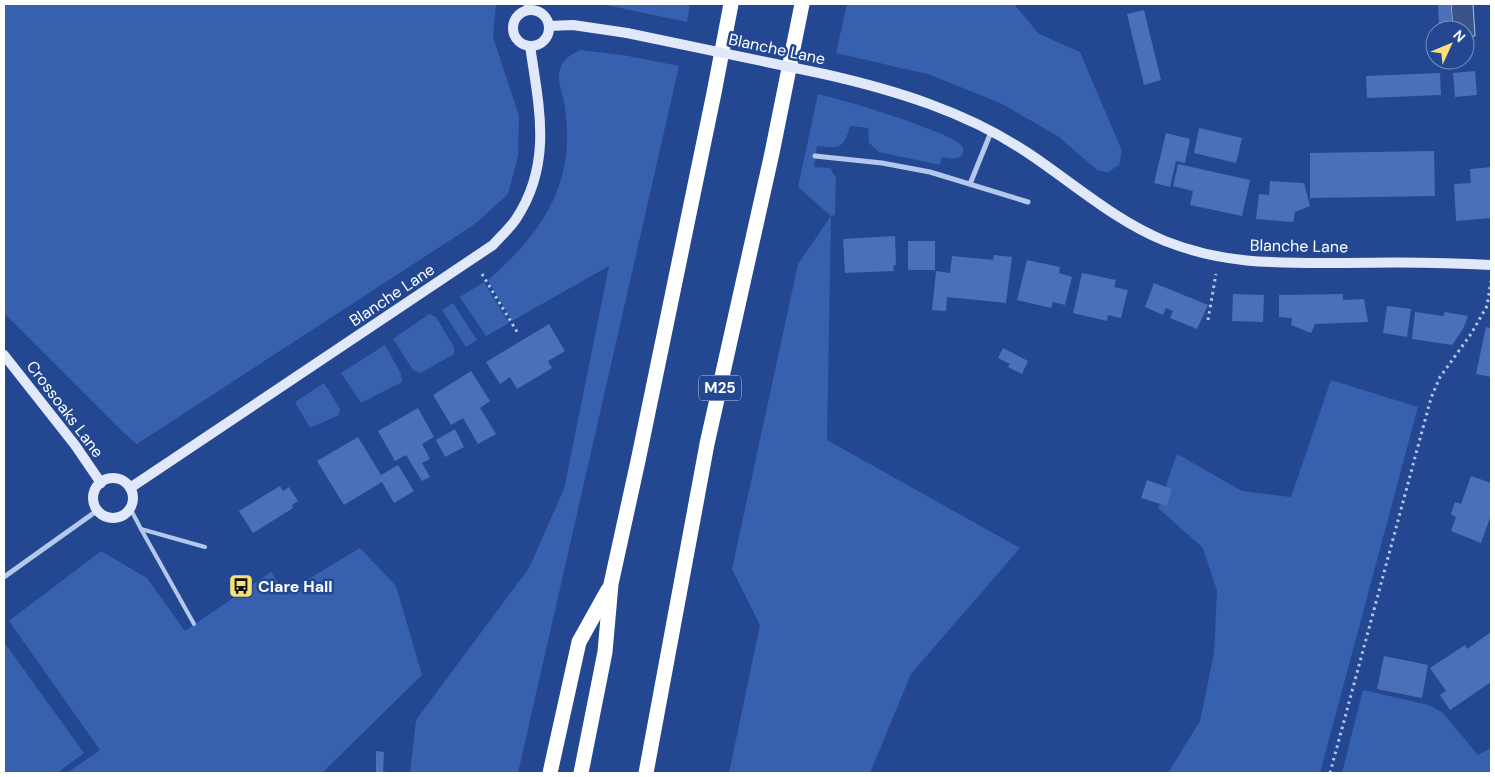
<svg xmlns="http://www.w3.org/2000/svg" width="1495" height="777" font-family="'DM Sans',sans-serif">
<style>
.green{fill:#3760ae}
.water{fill:#3a548a;stroke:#a8c1ed}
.building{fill:#4b70b7}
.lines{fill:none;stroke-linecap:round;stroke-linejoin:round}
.path{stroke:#b4c8ec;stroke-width:3;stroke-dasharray:2.5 4;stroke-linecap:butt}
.lane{stroke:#b4c8ec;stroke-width:4}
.street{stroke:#b4c8ec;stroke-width:5}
.secondary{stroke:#e0e8fa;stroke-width:10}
.highway{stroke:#fff;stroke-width:15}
.secondary-bridge{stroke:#e0e8fa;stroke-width:10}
.labels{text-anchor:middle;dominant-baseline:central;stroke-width:5;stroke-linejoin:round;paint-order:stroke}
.shield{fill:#234791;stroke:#bdc8de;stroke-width:1}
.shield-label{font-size:15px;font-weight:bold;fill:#fff}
.street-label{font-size:16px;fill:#fff;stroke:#234791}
.poi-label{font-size:16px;font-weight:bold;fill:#fff;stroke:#234791;text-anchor:start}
</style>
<rect width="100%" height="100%" fill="#234791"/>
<g class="green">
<polygon points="4,4 496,4 493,37 519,116 518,156 508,194 475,224 137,444 123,432 4,313"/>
<polygon points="601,4 690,4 687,22"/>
<polygon points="847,4 1014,4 1039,34 1080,52 1122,151 1119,165 1108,172 1097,170 1059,137 1002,104 931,75 836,53"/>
<path d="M580,50l43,5 56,11 -161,707h-108l6,-53 113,-152 35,-79 45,-223 -97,55 -24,-41c35,-31 63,-61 75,-108 5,-20 5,-43 2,-64 -1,-11 -7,-22 -6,-34 1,-13 11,-19 21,-24z"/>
<path d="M818,94c36,9 73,20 108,34 13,5 27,9 37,19 2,14 -11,12 -21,10l-2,8 -61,-13 -10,-9 -1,-15 -18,-2c-7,24 -10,22 -33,20l-3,21 16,1 6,10 -1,37 -4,1 -4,224 193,108 -109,126 -41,99h-141l31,-148 -28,-56 66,-305 33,-48 -33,-29z"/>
<polygon points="484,282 509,323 486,336 460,297"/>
<polygon points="453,303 477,340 466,347 442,310"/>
<polygon points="429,314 436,317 454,347 454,354 421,373 413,370 393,339"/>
<polygon points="385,345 401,374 402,382 361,403 341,373"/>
<polygon points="1331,380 1418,407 1320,773 1168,773 1200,721 1214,653 1217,591 1203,548 1158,508 1177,454 1242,491 1291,497"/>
<polygon points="324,383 340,409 339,415 310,428 295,402"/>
<polygon points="360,548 396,586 422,675 322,773 67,773 100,750 9,621 101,551 147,578 185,631 271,572 285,593"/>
<polygon points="4,642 84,753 57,773 4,773"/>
<polygon points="1363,690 1429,705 1443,713 1478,755 1491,748 1491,773 1342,773"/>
</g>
<polygon class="water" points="1451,4 1473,4 1475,36 1465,37 1465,30 1453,30"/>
<g class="building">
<polygon points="1438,4 1451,4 1452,25 1439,26"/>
<polygon points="1144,10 1161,80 1144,85 1127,14"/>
<polygon points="1475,71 1477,95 1455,97 1453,73"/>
<polygon points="1440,73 1441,95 1367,98 1366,76"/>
<polygon points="1199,128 1242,138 1236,163 1194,153"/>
<polygon points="1166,133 1190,139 1185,163 1176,161 1170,187 1154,183"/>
<polygon points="1434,151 1435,196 1310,198 1310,153"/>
<polygon points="1178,164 1250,180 1242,216 1190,205 1193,191 1173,186"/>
<polygon points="1491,167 1491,218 1456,221 1454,184 1471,183 1470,169"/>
<polygon points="1270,181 1304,183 1310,206 1295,212 1293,222 1256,219 1259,194 1269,195"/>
<polygon points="895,236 896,265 893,266 894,271 845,273 843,239"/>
<rect x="908" y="241" width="27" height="29"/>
<polygon points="994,255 1012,257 1006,303 947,297 946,311 932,310 936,271 950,273 952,256 993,260"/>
<polygon points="1027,260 1060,267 1059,273 1072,277 1065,305 1053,302 1051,308 1017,300"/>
<polygon points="1082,273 1116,280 1114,287 1128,290 1121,318 1108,315 1107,321 1073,313"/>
<polygon points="1154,283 1208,305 1197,329 1170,318 1173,311 1166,308 1163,315 1145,307"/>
<polygon points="1233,294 1264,295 1263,322 1232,321"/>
<polygon points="1343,294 1343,300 1364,299 1368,322 1315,324 1311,333 1291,325 1292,318 1279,317 1279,295"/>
<polygon points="1387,306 1411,309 1407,337 1383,333"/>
<polygon points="1415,312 1443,316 1445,312 1468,316 1463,329 1452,345 1412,339"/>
<polygon points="549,324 565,351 548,361 552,368 517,389 510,377 500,384 486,362"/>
<polygon points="1486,327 1491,328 1491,377 1476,374"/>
<polygon points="1003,348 1028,361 1022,374 1008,367 1010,364 998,358"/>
<polygon points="471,371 490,401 480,408 496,434 478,444 463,418 451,425 433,395"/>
<polygon points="418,408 434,437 422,444 430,459 422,463 430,477 422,481 406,455 395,461 378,431"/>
<polygon points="455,429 464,447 445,457 436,440"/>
<polygon points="358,437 381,475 398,465 414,491 394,503 382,482 344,505 317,461"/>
<polygon points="1471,476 1491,483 1491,515 1481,543 1451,531 1456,517 1451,514 1455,502 1461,504"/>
<polygon points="1147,480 1172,489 1167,506 1141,498"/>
<polygon points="280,486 283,491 289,487 298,501 292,505 293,508 253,533 239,511"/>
<polygon points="1491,632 1491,682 1450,710 1440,695 1446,691 1430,668 1465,645 1467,649"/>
<polygon points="1384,656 1428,665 1422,698 1377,689"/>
<polygon points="376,751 384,752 383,771 390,773 376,773"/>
</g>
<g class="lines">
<g class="path">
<polyline points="482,274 519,335"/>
<polyline points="1208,320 1216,274"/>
<polyline points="1330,773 1431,398 1440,377 1471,334 1487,306 1491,281"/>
</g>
<g class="lane">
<polyline points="130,508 141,529 205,547"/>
<polyline points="141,529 194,624"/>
</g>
<g class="street">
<polyline points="526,4 526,11"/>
<polyline points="815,156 882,163 930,172 1028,202"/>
<polyline points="970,184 991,132"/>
<polyline points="4,577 98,510"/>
</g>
<g class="secondary">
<circle cx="531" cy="28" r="18"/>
<polyline points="549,26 573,25 627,33"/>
<path d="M824,74c71,16 143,38 204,79 45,30 86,67 137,88 60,24 115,22 179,22 49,-1 98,-1 147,2"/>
<polyline points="4,355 75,445 101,483"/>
<circle cx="113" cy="498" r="20"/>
<path d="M130,488l363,-243c8,-9 17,-17 23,-26 37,-56 23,-112 14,-173"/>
</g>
<g class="highway">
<polyline points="550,773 579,642 608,590"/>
<polyline points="581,773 605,652 611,584 638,461 714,93 731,4"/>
<polyline points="646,773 707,444 772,153 802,4"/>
</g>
<polyline class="secondary-bridge" points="627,33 824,74"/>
</g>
<defs>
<symbol id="bus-square" viewBox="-11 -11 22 22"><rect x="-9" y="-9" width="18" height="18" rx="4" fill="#f7e077" stroke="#234791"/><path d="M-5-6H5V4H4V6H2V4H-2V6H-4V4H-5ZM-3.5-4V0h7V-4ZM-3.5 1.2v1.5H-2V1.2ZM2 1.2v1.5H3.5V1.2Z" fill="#111"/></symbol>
</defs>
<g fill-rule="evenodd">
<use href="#bus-square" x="227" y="572" width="28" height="28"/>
</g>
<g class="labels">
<rect class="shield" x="699" y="375.5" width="42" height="25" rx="4"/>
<g class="shield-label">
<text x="720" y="388">M25</text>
</g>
<g class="street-label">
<text transform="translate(777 49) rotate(12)">Blanche Lane</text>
<text transform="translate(1299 246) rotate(1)">Blanche Lane</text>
<text transform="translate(392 295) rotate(-34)">Blanche Lane</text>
<text transform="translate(65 409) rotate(53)">Crossoaks Lane</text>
</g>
<g class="poi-label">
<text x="258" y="586">Clare Hall</text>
</g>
</g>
<rect width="1495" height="777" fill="none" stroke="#ffffff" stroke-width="10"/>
<g transform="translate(1450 45) rotate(46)"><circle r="24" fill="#234791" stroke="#7b91bd"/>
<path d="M0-4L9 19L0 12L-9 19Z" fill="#f7e077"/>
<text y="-8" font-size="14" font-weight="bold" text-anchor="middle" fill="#ffffff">N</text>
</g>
</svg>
